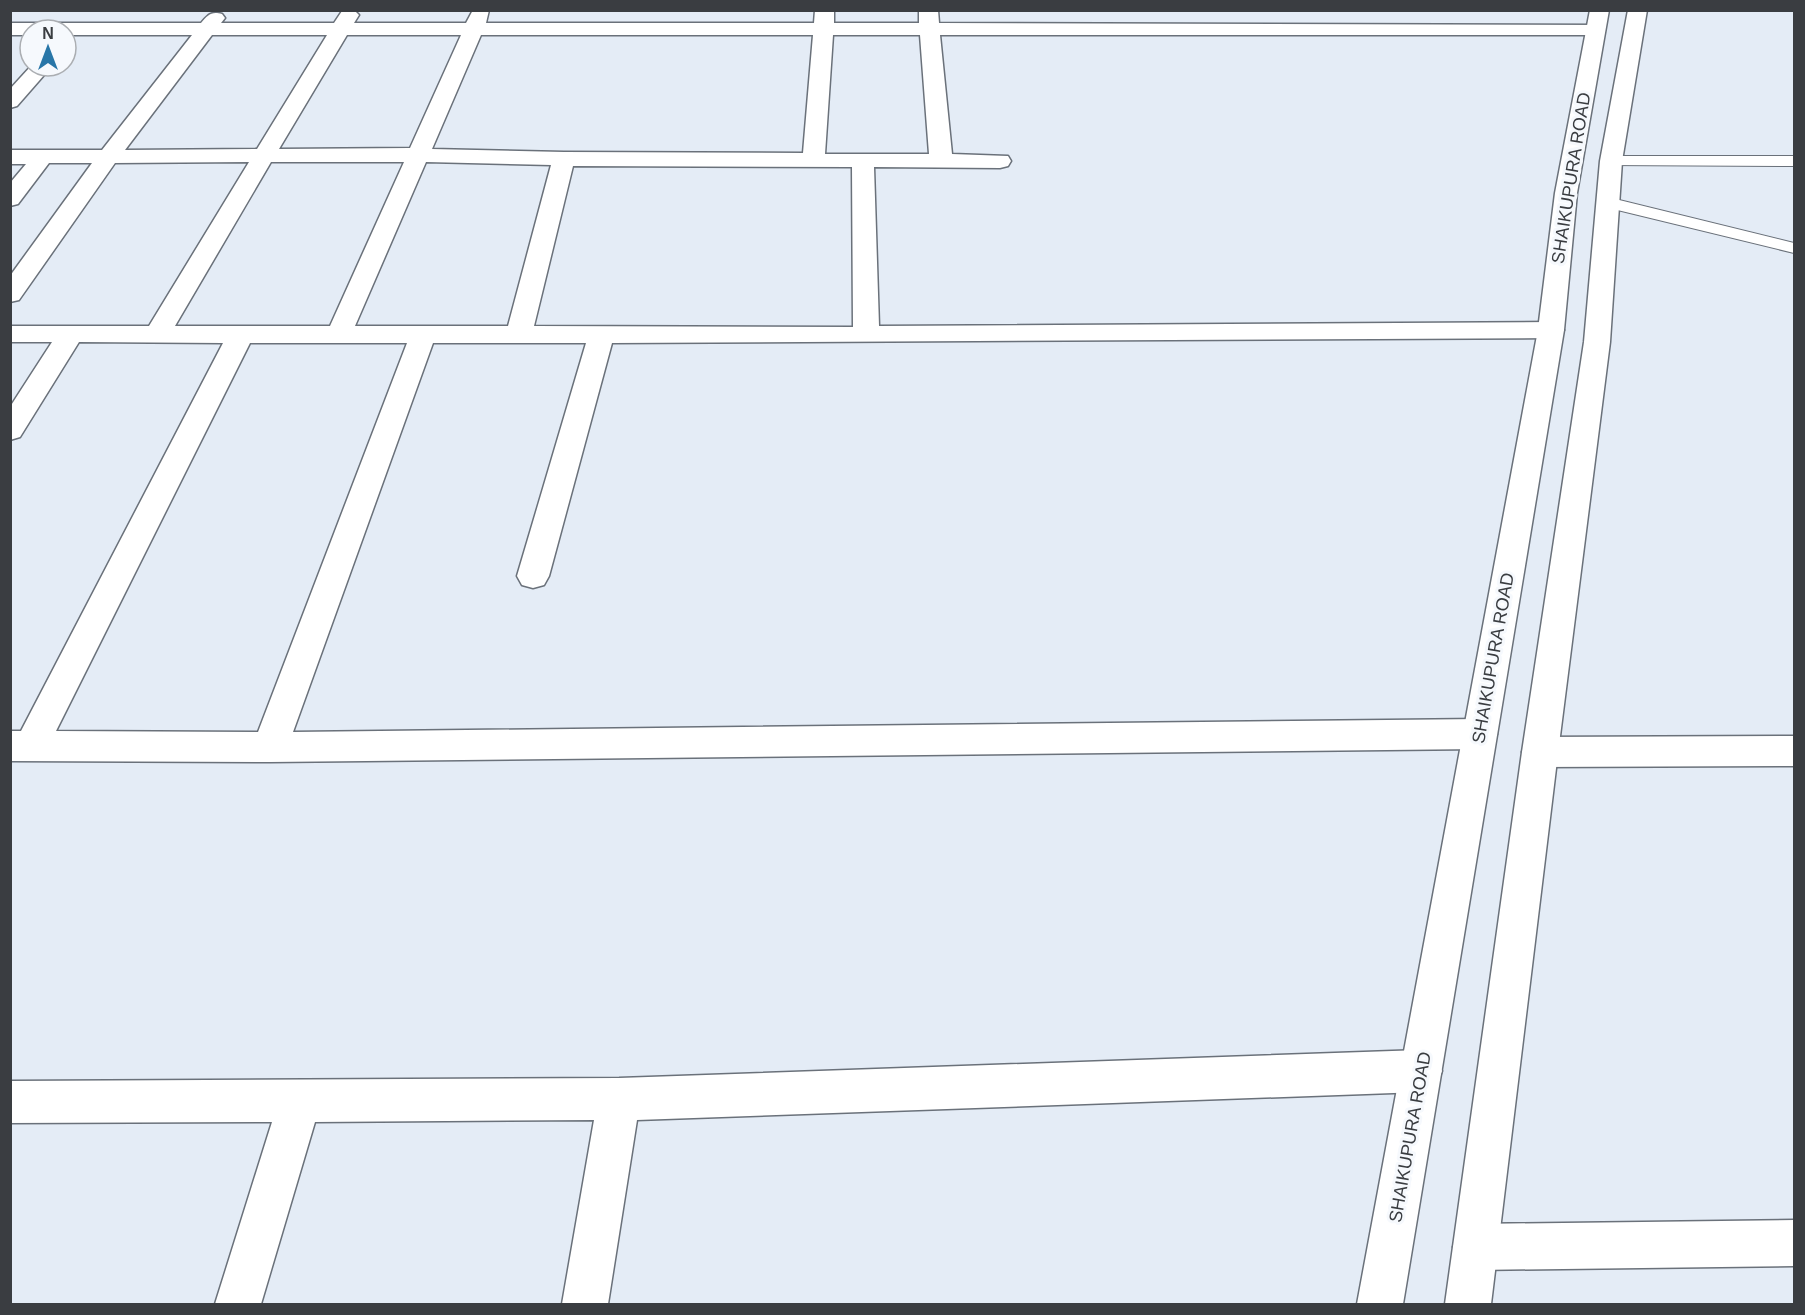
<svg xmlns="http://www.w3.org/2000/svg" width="1805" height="1315" font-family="Arial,sans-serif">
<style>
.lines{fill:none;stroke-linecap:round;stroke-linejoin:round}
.service-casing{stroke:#6a717a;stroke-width:2}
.minor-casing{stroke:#6a717a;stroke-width:3}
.trunk-casing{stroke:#6a717a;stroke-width:3}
.service{fill:#fff;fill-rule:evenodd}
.minor{fill:#fff;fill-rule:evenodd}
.trunk{fill:#fff;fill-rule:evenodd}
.labels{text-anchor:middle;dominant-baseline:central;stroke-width:6;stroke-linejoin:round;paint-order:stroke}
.street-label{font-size:18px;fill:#3a3d41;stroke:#f6f9fd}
</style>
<rect width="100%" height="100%" fill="#e4ecf6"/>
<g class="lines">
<defs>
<g id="service">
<polygon points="1611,156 1794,156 1794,166 1605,165 1602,161 1605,157"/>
<polygon points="1607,197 1794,243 1794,253 1601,206 1598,202 1601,198"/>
</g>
<g id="minor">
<path d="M354,10l5,5 -5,8h112l7,-13h16l-3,13h328l1,-13h19v13h85v-13h19l1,13 663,2 3,4 -3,4 -7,2h-655l12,119 56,2 3,5 -3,5 -8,2 -126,-1 5,159 672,-4 9,2 4,6 -4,6 -9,2 -939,5 -63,233 -5,9 -11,3 -11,-3 -5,-9 69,-233h-153l-140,389 1187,-13 12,4 5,11 -5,11 -12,4 -1210,13 -260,-1v-30h11l202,-388 -144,-1 -59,95 -10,3v-33l42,-65h-42v-16h139l100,-164 -134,1 -96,137 -9,2v-26l82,-113h-43l-31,41 -8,2v-23l16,-19h-16v-14h92l90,-115h-126v-5h-36v5h-20v-12h191c7,-8 10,-12 21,-9l3,4 -4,5h113l8,-12zM212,35h115l-70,114 -132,1zM347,35h114l-51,113 -131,1zM481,35h332l-10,118 -239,-1 -132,-3zM833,35h87l9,119h-104zM271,162h133l-74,164h-155zM426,162l125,3 -43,161h-153zM573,166l279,1 1,160 -319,-1zM250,343h157l-149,389 -202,-1z"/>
<polygon points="31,66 52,66 17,106 10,108 10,89"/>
<polygon points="1794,736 1794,766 1540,767 1528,763 1522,752 1528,741 1540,737"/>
<polygon points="1421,1050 1436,1056 1442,1071 1436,1086 1421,1092 637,1120 608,1304 562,1304 594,1120 315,1122 261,1304 215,1304 272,1122 10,1123 10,1081 619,1078"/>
<polygon points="1794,1220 1794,1266 1476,1270 1460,1263 1453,1247 1460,1231 1476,1224"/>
</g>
<g id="trunk">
<polygon points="1590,10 1609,10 1577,193 1564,330 1403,1304 1357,1304 1538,330 1555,193"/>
<polygon points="1628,10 1647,10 1622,161 1610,342 1558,752 1491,1304 1445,1304 1522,752 1584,342 1600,161"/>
</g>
</defs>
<use href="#service" class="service-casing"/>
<use href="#minor" class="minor-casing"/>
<use href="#trunk" class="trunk-casing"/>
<use href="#service" class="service"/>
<use href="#minor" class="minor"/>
<use href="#trunk" class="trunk"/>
</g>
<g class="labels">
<g class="street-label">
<text transform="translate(1571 178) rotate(-81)">SHAIKUPURA ROAD</text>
<text transform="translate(1493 658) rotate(-80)">SHAIKUPURA ROAD</text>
<text transform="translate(1410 1137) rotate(-80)">SHAIKUPURA ROAD</text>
</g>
</g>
<rect width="1805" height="1315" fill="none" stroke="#3a3d41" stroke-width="24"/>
<g transform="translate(48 48)"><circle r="28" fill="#f6f9fd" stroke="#abaeb2" stroke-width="1.5"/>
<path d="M0-4.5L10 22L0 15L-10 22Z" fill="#2876a8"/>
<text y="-9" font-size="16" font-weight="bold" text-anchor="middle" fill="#3a3d41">N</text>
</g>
</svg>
